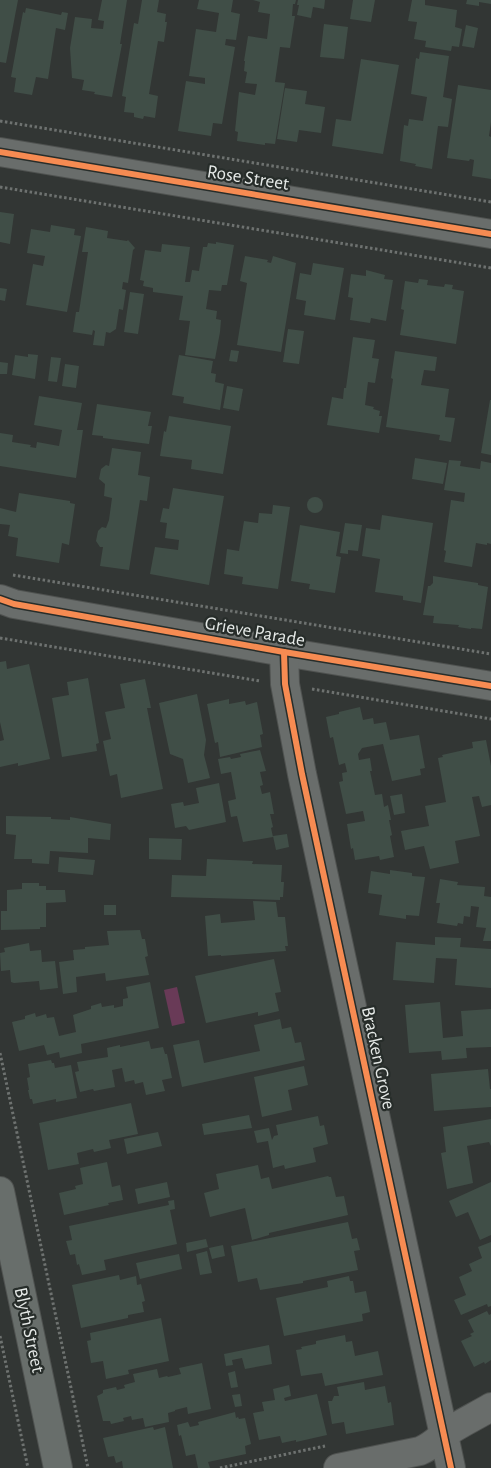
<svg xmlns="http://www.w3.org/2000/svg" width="491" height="1468" font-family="'Alegreya Sans',sans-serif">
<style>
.water{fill:#693a57}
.building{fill:#404e47}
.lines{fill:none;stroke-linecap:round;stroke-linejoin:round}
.street-casing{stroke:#4f5250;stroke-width:30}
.secondary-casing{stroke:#4f5250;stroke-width:30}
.path{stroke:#6e7270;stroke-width:3;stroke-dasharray:2.5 2.5;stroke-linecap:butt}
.street{stroke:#696d6b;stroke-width:28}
.secondary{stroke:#686e6b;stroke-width:28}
.cycleway-casing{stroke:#272d2a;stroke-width:9}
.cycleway{stroke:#f68b52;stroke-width:6}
.labels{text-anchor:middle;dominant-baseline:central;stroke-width:4.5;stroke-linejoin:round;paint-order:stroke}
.street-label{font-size:19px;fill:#e5e9e7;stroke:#272d2a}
</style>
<rect width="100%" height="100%" fill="#323634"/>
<polygon class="water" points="177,987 185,1023 172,1026 164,990"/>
<g class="building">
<polygon points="0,0 18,0 6,63 0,62"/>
<polygon points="102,0 127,0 120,44 122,44 112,97 94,94 95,92 82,90 84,80 72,78 70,48 75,17 92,19 91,28 103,29 104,21 98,20"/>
<polygon points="142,0 159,0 157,12 166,14 165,22 167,22 164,42 158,41 149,94 158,96 155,118 144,116 143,119 134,117 134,113 124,112 126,97 122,96 134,23 138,24"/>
<polygon points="199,0 233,0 231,12 240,14 236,40 226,39 225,45 235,47 222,124 213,123 211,136 178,131 186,81 205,84 205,78 189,76 196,29 216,32 219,13 197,9"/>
<polygon points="253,0 296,0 295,4 293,4 292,16 295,16 290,48 280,47 275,82 285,83 275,144 265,143 265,145 237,141 238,132 235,131 239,92 255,95 257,84 245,83 247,72 244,71 245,61 244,61 248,36 267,39 270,14 258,12 260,2"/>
<polygon points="298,0 325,0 324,9 313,7 311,18 297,15 299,5 297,5"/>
<polygon points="353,0 375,0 371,22 350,19"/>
<polygon points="412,0 425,0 425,5 457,10 455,27 462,29 459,47 452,46 451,51 425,47 426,41 414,39 417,22 408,21"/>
<polygon points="467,0 491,0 491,4 479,2 479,6 466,4"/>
<polygon points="26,8 61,15 62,12 68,13 65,30 56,28 48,79 36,77 32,95 14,92 16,78 11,77 23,12 25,13"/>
<polygon points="324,24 348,27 344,59 320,57"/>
<polygon points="466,25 478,28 474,48 462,46"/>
<polygon points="420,52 449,56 443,97 452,99 448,127 438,126 432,169 415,166 416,164 400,161 404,125 408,126 409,119 423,121 427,97 411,94 416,58 419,59"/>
<polygon points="361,59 399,65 383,154 332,146 336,119 351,121"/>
<polygon points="458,85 491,90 491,122 489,136 491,137 491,179 472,176 474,160 470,159 469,161 447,158"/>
<polygon points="285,88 307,91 305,104 325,107 321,133 299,130 297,142 277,139"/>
<polygon points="0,212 14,214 10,244 0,242"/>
<polygon points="51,225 75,229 74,235 81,236 67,312 26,305 33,264 43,266 45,256 27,253 31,229 50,232"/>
<polygon points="86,227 108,231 107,238 127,241 128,240 135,248 133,250 128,283 123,282 122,289 126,290 123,310 119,309 116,329 110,333 106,332 104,346 93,345 95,331 93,330 92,335 73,332 76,312 79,312 88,252 82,252"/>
<polygon points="216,242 234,245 227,285 222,285 221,291 209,290 206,309 217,311 216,319 221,320 220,332 215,359 185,355 190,321 179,320 183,296 153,292 153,288 143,286 144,281 140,280 145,250 161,252 162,244 190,247 185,282 190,282 192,270 199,271 203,247 207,247 208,243 216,244"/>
<polygon points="245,256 268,260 267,262 271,263 273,256 296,263 281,352 237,345 247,283 240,281"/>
<polygon points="313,263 344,268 335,320 304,315 306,301 296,299 300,273 311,275"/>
<polygon points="366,270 385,275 384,279 393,280 386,321 371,318 370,323 350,320 353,298 348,297 351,274 366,276"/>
<polygon points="419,279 428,280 427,285 444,287 445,284 453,285 452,289 464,291 456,344 400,335 404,310 401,309 405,281 418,283"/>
<polygon points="0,288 7,289 5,301 0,300"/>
<polygon points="130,292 144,294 138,334 124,332"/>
<polygon points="288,329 304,331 299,364 283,362"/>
<polygon points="353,337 375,340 372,358 379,359 375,383 368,382 365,405 374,407 373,409 380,411 379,416 382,416 379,433 327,425 332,397 343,399 344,388 346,388"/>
<polygon points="231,350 239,351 237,362 229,361"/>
<polygon points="395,351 437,357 435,371 424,370 421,385 449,389 445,417 455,418 451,442 439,440 440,435 386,427 393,379 391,378"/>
<polygon points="28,354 38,355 35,379 12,375 15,355 28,357"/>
<polygon points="179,355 213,361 211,373 216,374 215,382 224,384 220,410 183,403 184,397 172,395"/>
<polygon points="51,357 61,358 57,382 48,381"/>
<polygon points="0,362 8,363 7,374 0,374"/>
<polygon points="65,364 79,366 76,388 62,386"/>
<polygon points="227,386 243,389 239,411 223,408"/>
<polygon points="39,396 82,403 77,430 83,430 76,478 0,466 0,433 13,435 12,442 31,445 30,447 36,448 37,442 59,446 62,430 34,425"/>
<polygon points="490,400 491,400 491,455 481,453"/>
<polygon points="97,404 151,412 148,426 152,426 149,444 103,438 103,436 92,435"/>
<polygon points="169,416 231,426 223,474 191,469 192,460 160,456 164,431 166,432"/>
<polygon points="112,448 141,452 138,475 150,477 147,501 140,500 129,570 100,566 103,547 100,547 96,541 98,531 102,527 106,528 109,520 112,498 104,496 105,484 99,479 101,469 106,465 109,466"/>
<polygon points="415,458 447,463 443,484 412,479"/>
<polygon points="449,460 461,461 460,466 480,469 481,461 491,463 491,544 487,543 487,545 476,543 472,567 444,562 446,551 444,550 451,500 464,502 465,493 444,490"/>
<polygon points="173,488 224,496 209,585 150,574 155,547 178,550 179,540 165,538 167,523 160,522 163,508 169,509"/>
<polygon points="19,493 70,501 70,503 75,504 69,545 62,543 59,563 16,556 18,538 8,536 10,525 0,524 0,508 16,512"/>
<circle cx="315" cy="505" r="8"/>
<polygon points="273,505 290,507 278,589 242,584 243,577 224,574 227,549 239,551 244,521 258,523 259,513 272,514"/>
<polygon points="382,515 433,523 421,603 403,600 403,596 375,592 380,559 362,556 366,528 380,530"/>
<polygon points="345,523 362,525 358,551 348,550 348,554 340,553"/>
<polygon points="300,525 340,532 336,556 341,557 335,593 309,589 310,584 291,581"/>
<polygon points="433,576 478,583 478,585 488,587 482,629 471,628 471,629 458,627 459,625 433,623 434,616 423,615 428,586 430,586 433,583"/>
<polygon points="6,661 7,669 29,664 50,759 18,766 18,763 0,767 0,741 4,740 0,722 0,662"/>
<polygon points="88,678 99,743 96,744 97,751 62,757 52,698 69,695 67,682"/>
<polygon points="145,679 151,708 147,708 163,789 121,798 117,774 110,776 103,741 111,739 105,712 125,708 120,684"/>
<polygon points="197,694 206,740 204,755 210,778 188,783 183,759 170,754 159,703"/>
<polygon points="229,699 229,704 245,701 246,705 257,702 263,734 260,735 262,747 220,757 218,742 215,743 207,704"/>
<polygon points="360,707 363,720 373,718 374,724 386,722 390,740 419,735 425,768 420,769 421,775 392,781 383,744 362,748 358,754 359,760 370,758 372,771 370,771 375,795 382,794 384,807 388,805 391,820 389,820 392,835 390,836 394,857 380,860 379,856 355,860 353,848 351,849 347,824 365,821 363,811 346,814 339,782 343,781 342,773 347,772 345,763 339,765 333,737 330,738 326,717 339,714 339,712"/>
<polygon points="486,740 491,766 491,805 482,807 479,796 472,797 480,836 455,841 459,863 430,869 424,846 405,850 401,831 429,826 425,806 446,802 438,758 443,757 442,755 473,748 472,742"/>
<polygon points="260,750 266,771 260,772 263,785 260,786 262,794 270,792 274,814 270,814 273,827 271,828 273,837 243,842 237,816 231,817 228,801 236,799 231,772 221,774 218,759 230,757 231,759 241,757 240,754"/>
<polygon points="219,783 226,822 189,830 186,826 175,828 171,804 183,802 184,806 199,803 196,788"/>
<polygon points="402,794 405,813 394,815 390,796"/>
<polygon points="6,816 51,817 51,819 70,820 70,817 111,824 110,840 88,838 88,853 50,851 49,864 32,863 32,859 14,859 16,835 6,834"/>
<polygon points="287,834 289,847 276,850 273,836"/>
<polygon points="149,838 182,839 181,860 149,859"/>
<polygon points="59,857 95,860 93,875 58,872"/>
<polygon points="207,859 253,861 252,864 282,865 281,882 284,882 283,897 280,897 280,900 171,897 172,875 206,876"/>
<polygon points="390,870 412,873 412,876 425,877 419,916 406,915 406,919 379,915 382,895 368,893 371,871 390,874"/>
<polygon points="440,879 458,882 457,885 485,887 484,896 491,897 491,941 483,941 486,928 476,927 479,907 471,906 470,917 464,916 463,924 458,923 457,926 437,923 440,903 436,903"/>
<polygon points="22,883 39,883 39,886 46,886 46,890 65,890 66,902 46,903 46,927 40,927 40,929 1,930 1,911 7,911 7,890 22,889"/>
<polygon points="253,901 276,902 278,917 285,917 288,946 285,946 286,951 221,956 221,955 208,956 205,916 220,914 221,923 255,920"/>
<rect x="104" y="905" width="12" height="10"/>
<polygon points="140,930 142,939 145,939 148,956 145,957 149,975 106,981 105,973 76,977 77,992 63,994 59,962 74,960 73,950 85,949 85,947 109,945 107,931"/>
<polygon points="435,937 461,938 460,947 491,949 491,988 455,985 457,959 436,958 434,983 393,980 396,942 435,945"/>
<polygon points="29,943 30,951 41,950 42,962 55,961 58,988 40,990 39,981 14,983 11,982 10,970 1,971 0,953 5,952 4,948"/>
<polygon points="274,959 281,992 275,993 279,1011 258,1016 258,1012 206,1023 195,976"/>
<polygon points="150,982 159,1028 81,1044 82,1053 60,1058 59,1052 47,1055 44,1045 19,1051 12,1022 25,1019 25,1016 35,1013 36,1017 46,1014 47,1018 54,1017 59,1036 76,1032 73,1015 91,1009 91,1006 101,1003 102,1007 114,1005 114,1008 123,1006 123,999 128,998 126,987"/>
<polygon points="440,1002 443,1038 463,1036 461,1011 491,1009 491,1047 466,1048 467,1058 442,1060 441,1051 409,1053 405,1005"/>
<polygon points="280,1019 282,1029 291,1027 295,1043 301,1042 305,1060 182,1087 173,1045 199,1040 204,1063 260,1051 254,1025"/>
<polygon points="149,1041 151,1049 163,1047 165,1054 167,1054 172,1078 162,1080 165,1091 146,1095 143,1082 135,1084 134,1080 125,1082 122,1068 112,1070 115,1087 94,1091 93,1089 80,1092 75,1072 79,1071 77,1062 108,1057 107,1048 120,1045 120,1047"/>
<polygon points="51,1060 52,1063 54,1063 55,1068 71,1065 77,1098 56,1102 56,1099 33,1104 32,1099 30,1099 28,1090 29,1090 27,1078 30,1077 28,1064"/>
<polygon points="304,1066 308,1085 288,1090 292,1110 262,1117 254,1077"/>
<polygon points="488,1069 490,1089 491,1089 491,1107 434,1111 431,1074"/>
<polygon points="131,1103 138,1134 109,1140 111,1148 94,1152 93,1149 77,1153 79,1164 48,1170 39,1123"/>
<polygon points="249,1115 252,1128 204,1135 202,1124"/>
<polygon points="318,1116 320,1126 324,1125 328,1144 313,1148 316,1162 285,1169 284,1165 273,1168 268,1141 257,1143 254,1131 269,1128 272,1140 274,1136 278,1135 276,1125"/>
<polygon points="491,1119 491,1146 489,1142 467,1146 473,1183 447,1189 441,1153 446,1152 443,1127"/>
<polygon points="158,1132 162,1146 127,1154 124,1139"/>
<polygon points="107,1162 112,1187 120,1185 123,1200 108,1203 109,1205 64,1215 59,1193 76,1189 75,1186 83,1184 80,1168"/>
<polygon points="258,1165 261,1179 269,1177 272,1189 328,1176 329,1177 331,1177 336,1197 344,1196 348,1215 269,1233 269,1235 252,1240 245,1208 210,1217 204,1193 219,1189 216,1174"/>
<polygon points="167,1182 170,1197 138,1204 135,1189"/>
<polygon points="491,1182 491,1235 480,1240 468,1212 456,1217 449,1201"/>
<polygon points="174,1200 175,1209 170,1210 177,1244 104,1260 106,1270 82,1275 79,1264 77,1265 75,1254 70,1255 66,1241 72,1240 69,1226 169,1205 168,1201"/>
<polygon points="348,1222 352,1239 357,1238 360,1250 354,1251 358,1270 303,1281 303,1283 260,1290 257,1278 238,1282 231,1246"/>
<polygon points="206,1239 208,1247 187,1252 186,1243"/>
<polygon points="491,1242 491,1306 488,1307 487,1304 461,1315 454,1300 466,1295 459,1277 472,1271 469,1264 482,1258 478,1247"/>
<polygon points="223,1245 225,1256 212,1259 209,1248"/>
<polygon points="207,1251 212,1273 200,1275 196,1254"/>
<polygon points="179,1254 182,1269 140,1279 136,1263"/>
<polygon points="119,1275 120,1280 136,1276 137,1285 141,1284 145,1301 142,1302 144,1312 128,1315 128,1318 81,1328 72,1285"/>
<polygon points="349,1276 350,1281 353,1281 355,1293 366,1291 370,1312 362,1314 363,1321 284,1336 276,1298 328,1287 327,1281"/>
<polygon points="487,1311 489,1315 491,1314 491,1360 485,1364 484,1362 474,1367 461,1341 472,1336 470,1334 474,1332 468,1320"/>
<polygon points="161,1318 169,1361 128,1370 129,1374 106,1379 103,1361 91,1363 87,1341 91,1340 90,1333"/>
<polygon points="345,1335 346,1342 352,1341 355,1356 378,1351 383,1375 325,1386 322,1373 301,1376 296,1350 302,1349 301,1347 316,1344 316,1341"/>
<polygon points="269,1345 272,1364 245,1369 242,1358 232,1360 233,1365 226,1366 224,1354"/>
<polygon points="202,1363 211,1409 188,1414 187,1407 175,1410 175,1411 168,1413 169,1422 145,1427 143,1418 132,1420 131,1416 123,1418 124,1421 111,1424 110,1421 103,1421 97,1396 103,1393 103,1390 116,1387 117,1390 125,1388 124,1385 135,1382 133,1374 157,1369 159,1378 167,1376 168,1377 181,1374 179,1368"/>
<polygon points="235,1371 238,1387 231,1388 228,1373"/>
<polygon points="364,1382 365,1390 385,1386 388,1403 391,1402 394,1425 346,1434 344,1422 332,1424 328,1401 332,1401 334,1396 339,1396 337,1387"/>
<polygon points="289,1385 291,1396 284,1398 285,1401 317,1394 327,1435 296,1442 296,1440 282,1443 280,1436 259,1440 253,1413 264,1411 262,1402 275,1400 273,1389"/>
<polygon points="240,1394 242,1406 235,1407 232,1395"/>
<polygon points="235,1412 236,1418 238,1417 239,1419 245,1418 251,1444 245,1446 246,1454 208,1462 210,1468 198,1468 195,1454 186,1456 181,1435 179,1436 177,1425 188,1422 190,1427 199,1425 198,1422"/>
<polygon points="153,1427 154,1430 165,1427 173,1468 123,1468 122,1461 116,1463 114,1456 108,1457 103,1438"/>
</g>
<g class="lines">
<defs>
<g id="street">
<polyline points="0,152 491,234"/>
<polyline points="0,599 14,604 284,652 491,686"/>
<polyline points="284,652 285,684 302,774 451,1468"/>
<path d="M338,1468l82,-17c12,-5 17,-11 26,-18 15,-10 30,-17 45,-26"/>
</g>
<polyline id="secondary" points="0,1191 58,1468"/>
</defs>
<use href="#street" class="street-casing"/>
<use href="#secondary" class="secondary-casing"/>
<g class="path">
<polyline points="0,121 491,202"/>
<polyline points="0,187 491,268"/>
<polyline points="13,575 491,654"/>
<polyline points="0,638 260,681"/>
<polyline points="312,689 491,719"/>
<polyline points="0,1053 88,1468"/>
<polyline points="0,1336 28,1468"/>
<polyline points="220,1468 325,1446"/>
</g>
<use href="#street" class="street"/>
<use href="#secondary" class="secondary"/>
<defs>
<g id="cycleway">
<polyline points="0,152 491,234"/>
<polyline points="0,599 14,604 284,652 491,686"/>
<polyline points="284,652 285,684 302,774 451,1468"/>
</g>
</defs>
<use href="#cycleway" class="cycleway-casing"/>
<use href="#cycleway" class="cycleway"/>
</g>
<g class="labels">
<g class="street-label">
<text transform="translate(248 178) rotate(9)">Rose Street</text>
<text transform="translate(255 632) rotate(10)">Grieve Parade</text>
<text transform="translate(378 1058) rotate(78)">Bracken Grove</text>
<text transform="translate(29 1330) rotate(78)">Blyth Street</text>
</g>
</g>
</svg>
